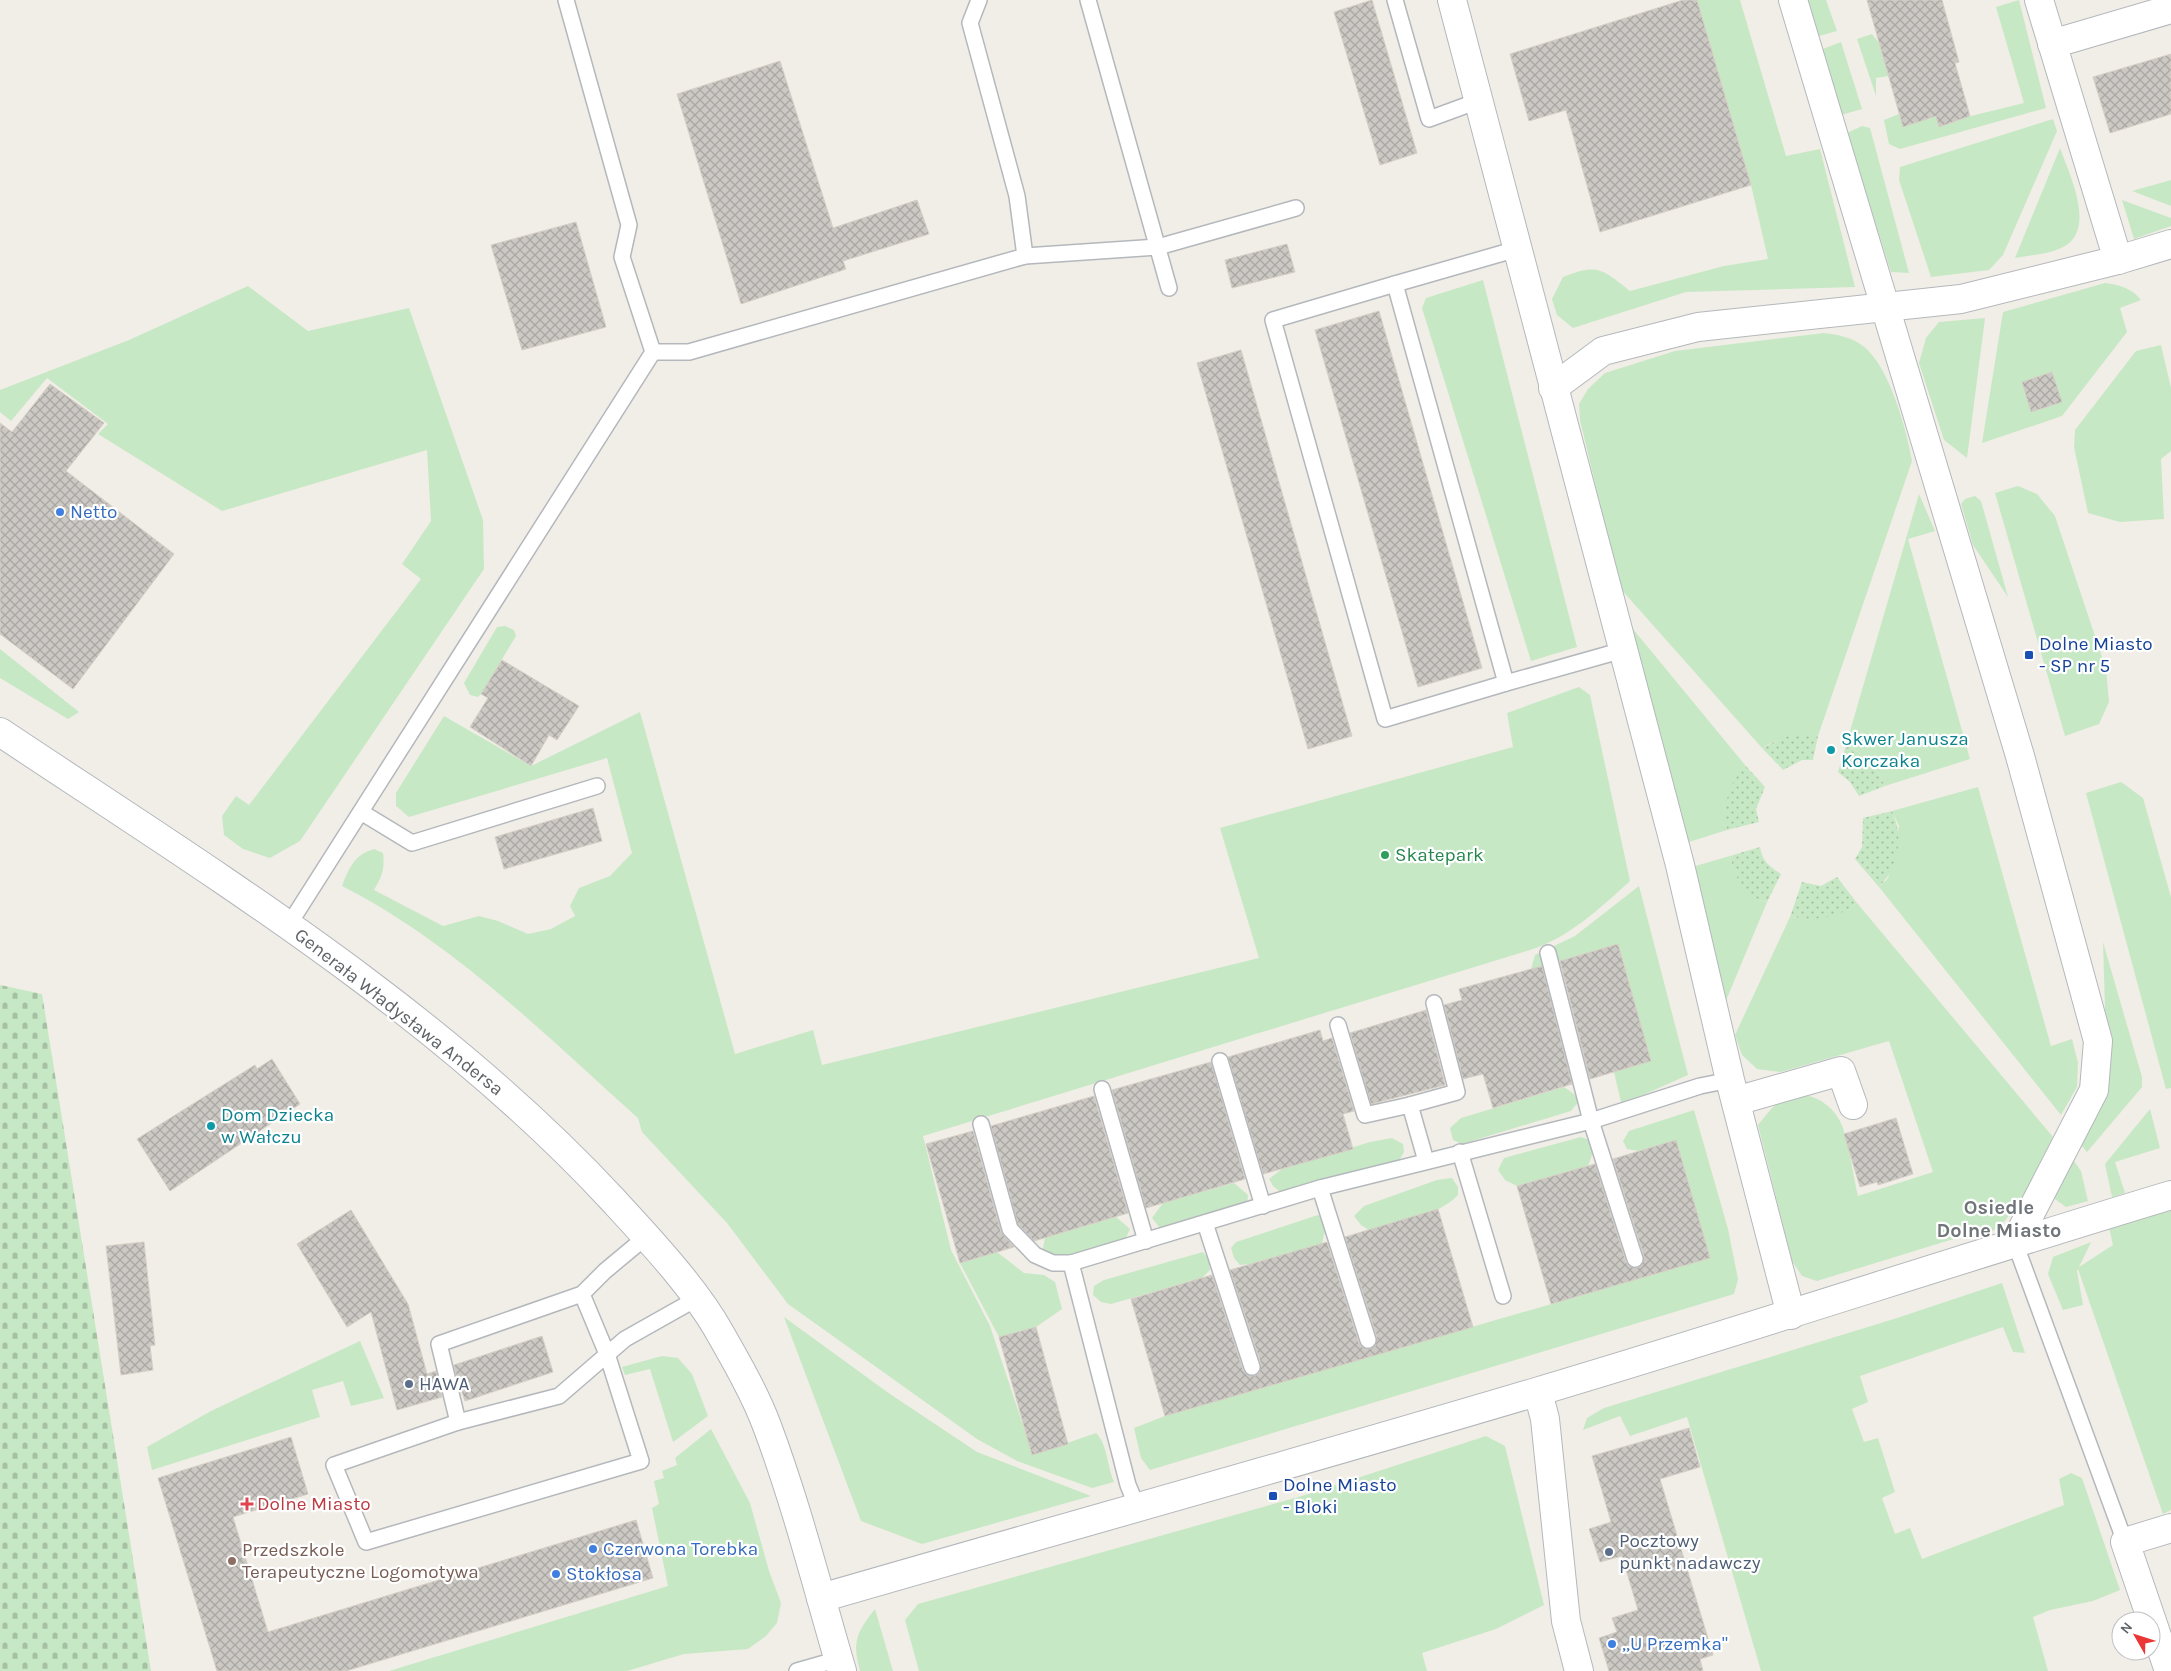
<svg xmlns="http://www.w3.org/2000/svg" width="2171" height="1671" font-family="Karla,sans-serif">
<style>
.green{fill:#c7e8c4}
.cemetery{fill:url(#cemetery-stones)}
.garden{fill:url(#garden-dots)}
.building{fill:url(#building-cross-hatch);stroke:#d6cfc5}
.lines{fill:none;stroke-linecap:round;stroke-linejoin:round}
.lane-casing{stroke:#b4b8bc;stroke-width:18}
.street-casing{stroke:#b4b8bc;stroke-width:30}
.secondary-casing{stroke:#b3b7bc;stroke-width:30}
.lane{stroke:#fff;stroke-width:15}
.street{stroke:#fff;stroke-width:28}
.secondary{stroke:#fff;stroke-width:28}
.shop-dot{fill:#3f7fe0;stroke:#fff;stroke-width:2}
.transit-dot{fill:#1a4fb4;stroke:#fff;stroke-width:2}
.culture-dot{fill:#0f9aa8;stroke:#fff;stroke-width:2}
.leisure-dot{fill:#2e9e5b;stroke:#fff;stroke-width:2}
.service-dot{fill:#5c6f8a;stroke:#fff;stroke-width:2}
.health-dot{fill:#e0444e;stroke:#fff;stroke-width:2}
.education-dot{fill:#8d6e63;stroke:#fff;stroke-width:2}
.labels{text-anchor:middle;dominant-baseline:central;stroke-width:4.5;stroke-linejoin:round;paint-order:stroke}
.shop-label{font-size:19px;fill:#366cbe;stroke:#fff;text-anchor:start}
.transit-label{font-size:19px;fill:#164399;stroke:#fff;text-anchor:start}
.culture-label{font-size:19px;fill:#0d838f;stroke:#fff;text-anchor:start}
.leisure-label{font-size:19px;fill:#27864d;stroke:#fff;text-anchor:start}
.street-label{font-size:19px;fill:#5f6367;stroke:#fff}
.service-label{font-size:19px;fill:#4e5e75;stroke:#fff;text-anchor:start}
.health-label{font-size:19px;fill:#be3a42;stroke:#fff;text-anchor:start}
.education-label{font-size:19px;fill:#785e54;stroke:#fff;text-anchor:start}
.neighbourhood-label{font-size:20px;font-weight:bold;fill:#707579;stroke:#fff}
</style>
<defs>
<pattern id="cemetery-stones" width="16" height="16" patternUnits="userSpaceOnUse" patternTransform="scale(1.25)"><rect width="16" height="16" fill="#c7e8c4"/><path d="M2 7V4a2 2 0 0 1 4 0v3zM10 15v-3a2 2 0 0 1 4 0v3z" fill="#a5c0a3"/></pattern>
<pattern id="garden-dots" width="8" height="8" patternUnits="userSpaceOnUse" patternTransform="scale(1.25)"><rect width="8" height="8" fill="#c7e8c4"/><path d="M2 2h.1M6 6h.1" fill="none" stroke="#a5c0a3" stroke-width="1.8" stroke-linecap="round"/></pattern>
<pattern id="building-cross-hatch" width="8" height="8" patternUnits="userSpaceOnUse" patternTransform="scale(1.25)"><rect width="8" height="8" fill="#ccc9c4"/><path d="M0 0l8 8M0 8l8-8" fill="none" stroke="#a9a7a3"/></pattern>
</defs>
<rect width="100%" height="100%" fill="#f1eee7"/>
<g class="green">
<path d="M1697,0h43l46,156 34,-7 35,138 -169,5 -113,36 -16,-13 -5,-16 11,-22c35,-14 39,-8 67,14l94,-25 44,-7 -17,-74z"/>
<polygon points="1806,0 1826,0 1837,31 1819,36"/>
<polygon points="2019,0 2046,108 1900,149 1889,144 1884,120 1899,114 1903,127 1936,116 1940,127 1971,116 2024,103 1996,7"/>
<polygon points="1872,34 1879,43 1889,76 1876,78 1876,96 1857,39"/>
<polygon points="1841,42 1862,109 1841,115 1820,50"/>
<polygon points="2053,119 2057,131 2003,255 1989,270 1931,277 1899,180 1900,167"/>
<polygon points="1862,126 1870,128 1909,273 1891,272 1847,133"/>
<path d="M2060,148c9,25 34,76 8,96 -13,10 -38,11 -53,14z"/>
<polygon points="2171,180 2171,206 2132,191"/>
<polygon points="2122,200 2171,218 2171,226 2134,239"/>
<polygon points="1483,280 1577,647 1531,661 1422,308 1426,298"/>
<path d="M2105,283c14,2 27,5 36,17l-21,8 7,24 -65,84 -80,27 21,-131z"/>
<polygon points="248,286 308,331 409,308 483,520 484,569 300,841 270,858 243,849 224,835 222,816 236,796 249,805 421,579 402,564 431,521 427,450 222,511 98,434 108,424 47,378 11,421 0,412 0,390 129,340"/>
<polygon points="1985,318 1967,458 1944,440 1919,363 1926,338 1939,322"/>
<path d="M1824,333c14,2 28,4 39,13 26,19 44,85 49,115l-94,275c-19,-3 -40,2 -56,12l-142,-160 -40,-168 -1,-16 9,-15 17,-16 70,-22z"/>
<polygon points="2161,345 2171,388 2171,451 2161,459 2164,519 2120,522 2088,513 2074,447 2075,430 2136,351"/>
<polygon points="2018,486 2037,494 2055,516 2106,669 2109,702 2099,724 2065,736 1995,493"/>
<path d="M1919,494l16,37 -27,8 62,220 -85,27c-8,-18 -21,-33 -39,-41z"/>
<polygon points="1975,496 1981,501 2008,597 1973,545 1961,504 1965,499"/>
<path d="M1628,623l117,142c-15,18 -21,42 -18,65l-38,12z"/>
<polygon points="505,626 514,630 516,636 481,694 478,697 470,695 464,683 497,627"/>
<polygon points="0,649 79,712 68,719 0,678"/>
<path d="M1579,687l11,8 40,186c-31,28 -60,56 -100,69l-607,186 28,114 39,76 43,129 63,-22c12,12 11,33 18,49l-22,6 -75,-27 -40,-22 -189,-135 -61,-81 -85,-91 -4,-14c-93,-83 -184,-175 -296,-232 7,-18 12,-31 32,-37l9,4c2,16 -1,23 -9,37l69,36 36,-10 19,5 30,13 23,-5 24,-13 -5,-10 9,-18 31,-12 22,-23 -25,-95 -198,59 -13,-11v-13l48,-77 87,50 109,-54 95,342 78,-24 9,35 437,-107 -39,-130 293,-81 -6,-34z"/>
<polygon points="2121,782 2143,798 2171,897 2171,1088 2166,1089 2086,793"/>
<polygon points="1978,787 2051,1046 2072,1039 2078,1063 2077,1087 2061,1115 1879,887 1888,878 1899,826 1892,811"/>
<path d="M1730,856c4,19 16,43 37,46l-42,101 -33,-136z"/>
<polygon points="1639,886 1688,1075 1645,1094 1621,1102 1614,1072 1651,1061 1618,944 1531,969 1535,955 1575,936"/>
<path d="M1857,903l196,234c-7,20 -42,87 -61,94 -6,2 -14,1 -19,2l-156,48 -15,-5 -10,-15 -34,-136c7,-8 14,-19 24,-25 24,-14 53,4 61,28 7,22 10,46 15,68l75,-24 -44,-131 -108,31 -24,-3 -15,-14 -7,-20 55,-118c23,3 48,1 67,-14z"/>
<polygon points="2103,942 2142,1077 2142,1087 2087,1152 2077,1140 2107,1076"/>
<polygon points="1564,1087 1574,1094 1579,1101 1571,1111 1462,1144 1453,1140 1450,1128 1461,1118"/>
<polygon points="2150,1109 2160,1148 2115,1162 2125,1193 2112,1197 2105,1164"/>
<polygon points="1694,1110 1728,1229 1738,1279 1734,1294 1150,1470 1141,1458 1134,1428 1165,1416 1710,1258 1676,1141 1638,1151 1627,1149 1623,1141 1629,1131"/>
<polygon points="1581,1137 1592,1141 1593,1152 1588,1166 1517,1186 1505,1180 1498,1170 1504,1158"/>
<polygon points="1392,1138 1403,1144 1404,1152 1398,1162 1283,1194 1273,1186 1269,1179 1282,1169 1370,1142"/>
<polygon points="2069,1154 2081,1171 2088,1201 2066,1207 2048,1194"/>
<path d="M1452,1178l6,9v8c-19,21 -62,27 -89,35l-8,-5 -7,-9 10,-10 73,-26z"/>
<polygon points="1234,1183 1248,1195 1247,1204 1165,1234 1152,1218 1163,1203"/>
<polygon points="2171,1195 2171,1510 2163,1514 2078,1269 2077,1271 2083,1305 2063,1310 2048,1274 2053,1257 2091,1242 2079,1267 2113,1245 2106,1215"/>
<polygon points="1318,1215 1324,1217 1326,1225 1322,1244 1250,1264 1240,1265 1234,1258 1231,1248 1236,1242"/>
<polygon points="1116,1217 1130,1229 1121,1248 1071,1263 1041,1258 1045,1238"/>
<polygon points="997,1252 1024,1273 1044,1275 1055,1282 1062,1309 1036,1327 999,1337 960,1263"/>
<polygon points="1203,1252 1209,1260 1210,1270 1202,1278 1111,1304 1101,1302 1093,1295 1094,1286 1104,1280"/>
<polygon points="2002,1283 2025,1353 2013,1352 2003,1327 1860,1376 1868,1402 1852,1409 1864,1442 1878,1438 1895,1492 1882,1498 1895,1534 1910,1528 1922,1559 2064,1505 2059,1479 2071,1473 2082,1478 2120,1590 2093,1601 2050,1610 2033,1617 2048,1671 1761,1671 1687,1417 1630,1436 1620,1416 1583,1430 1587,1418 1604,1408 1894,1319"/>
<polygon points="784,1317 890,1394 977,1452 1091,1496 922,1544 861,1521"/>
<polygon points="360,1341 384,1398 351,1406 343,1381 312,1390 320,1417 152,1470 147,1447 211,1411"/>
<polygon points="662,1356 678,1358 692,1374 708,1416 673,1442 650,1369 625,1375 622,1367"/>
<polygon points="711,1429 750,1503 769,1571 781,1603 777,1623 766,1636 748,1649 684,1654 627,1671 389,1671 668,1586 652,1508 659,1504 654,1481 664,1478 662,1471 677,1465 675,1458"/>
<polygon points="1486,1436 1505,1446 1544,1605 1496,1629 1422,1653 1427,1671 919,1671 905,1620 918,1604 1302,1496"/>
<path d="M875,1609l18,62h-33c-8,-29 -4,-38 15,-62z"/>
</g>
<polygon class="cemetery" points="0,985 42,994 151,1671 0,1671"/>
<g class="garden">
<polygon points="1808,734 1818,736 1813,760 1802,760 1783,770 1762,748 1784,737"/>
<path d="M1846,745c19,9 30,22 39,41l-26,10 -9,-14 -12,-10z"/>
<path d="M1745,765l20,22 -9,22 3,13 -32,8c-4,-26 1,-45 18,-65z"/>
<path d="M1892,811c12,26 7,55 -13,76l-24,-28 7,-12 1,-29z"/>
<path d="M1760,847c2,14 9,19 21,27l-14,28c-23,-4 -32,-25 -37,-46z"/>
<path d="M1837,877l20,26c-21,17 -41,17 -67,14l12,-35 19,4z"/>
</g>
<g class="building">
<polygon points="1372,0 1417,153 1380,165 1334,12"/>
<polygon points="1683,0 1697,0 1751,185 1600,232 1566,110 1529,121 1510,54"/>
<polygon points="1867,0 1942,0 1959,62 1955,63 1970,116 1939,127 1936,116 1903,127"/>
<polygon points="2171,54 2171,114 2110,133 2093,77"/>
<polygon points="780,61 833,228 917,200 929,234 843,261 846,269 741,304 677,94"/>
<polygon points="576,222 606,327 522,350 491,245"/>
<polygon points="1287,244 1295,272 1232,288 1225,260"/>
<polygon points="1379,311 1482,668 1418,687 1315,330"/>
<polygon points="1241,350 1352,736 1308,749 1197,363"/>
<polygon points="2052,372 2062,402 2031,412 2022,382"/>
<polygon points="50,384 104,423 66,471 174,554 73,689 0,634 0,423 12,432"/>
<polygon points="502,660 579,706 557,740 549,735 531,766 470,727 488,698 481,694"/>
<polygon points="593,808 602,841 504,869 495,837"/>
<polygon points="1618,944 1651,1061 1590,1079 1560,961"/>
<polygon points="1542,966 1572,1084 1493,1108 1483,1074 1463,1079 1444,1005 1462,1000 1459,989"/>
<polygon points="1426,1010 1445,1085 1371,1104 1350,1033"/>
<polygon points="1320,1030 1323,1041 1332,1038 1354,1111 1343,1114 1353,1149 1263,1174 1228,1057"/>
<polygon points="272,1059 300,1104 170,1191 137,1139 255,1065 257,1069"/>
<polygon points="1211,1062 1245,1179 1146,1208 1112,1090"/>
<polygon points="1094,1096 1128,1213 1034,1241 1018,1224 991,1126"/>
<polygon points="1896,1118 1913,1174 1878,1185 1877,1182 1860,1187 1844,1134"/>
<polygon points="973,1131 1001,1232 1014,1247 960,1263 926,1144"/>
<polygon points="1676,1140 1710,1258 1551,1304 1517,1186 1595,1164 1626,1262 1629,1266 1637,1268 1642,1265 1644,1256 1613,1159"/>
<polygon points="1438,1209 1473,1327 1165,1416 1131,1299 1212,1275 1243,1370 1246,1374 1254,1376 1259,1373 1261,1364 1230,1270 1327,1242 1359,1343 1362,1347 1370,1349 1375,1346 1377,1337 1345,1237"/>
<polygon points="351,1210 408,1304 427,1374 436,1371 442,1397 397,1410 371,1312 347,1327 297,1244"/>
<polygon points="144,1242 155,1345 150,1346 153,1370 121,1375 106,1246"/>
<polygon points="1036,1327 1068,1444 1032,1455 999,1337"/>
<polygon points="542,1336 553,1372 465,1401 462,1392 460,1392 454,1365"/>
<polygon points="1689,1428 1700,1467 1660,1479 1713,1655 1700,1659 1703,1671 1609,1671 1599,1638 1617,1632 1612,1618 1638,1610 1622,1556 1600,1562 1589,1529 1611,1522 1592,1456"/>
<polygon points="291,1437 308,1494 233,1517 268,1632 636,1520 653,1578 346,1671 217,1671 158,1478"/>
</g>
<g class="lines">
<defs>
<g id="lane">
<polyline points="979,0 970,23 1017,196 1025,256"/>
<polyline points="1088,0 1169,288"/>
<polyline points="1395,0 1429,119 1478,101"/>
<polyline points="1517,249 1395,284 1506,683 1623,650"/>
<polyline points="1395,284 1273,320 1385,719 1506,683"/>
<polyline points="653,352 689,352 1025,256 1158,247 1296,208"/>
<polyline points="361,812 412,843 597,786"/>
<polyline points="288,926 653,352 622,257 629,225 566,0"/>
<polyline points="1548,953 1591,1121 1635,1259"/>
<polyline points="1338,1025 1365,1115 1410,1105 1426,1161"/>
<polyline points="1220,1061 1263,1206"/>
<polyline points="1102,1089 1146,1241"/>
<polyline points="1410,1105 1457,1092 1434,1003"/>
<polyline points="981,1124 1010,1229 1035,1255 1053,1263 1071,1263"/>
<polyline points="1460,1152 1503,1296"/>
<polyline points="1320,1188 1368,1340"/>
<polyline points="1205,1223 1252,1367"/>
<polyline points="2015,1243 2125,1542"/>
<polyline points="582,1294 607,1354 641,1461 366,1542 334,1465 458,1422 559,1396 625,1339 696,1299"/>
<polyline points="458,1422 439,1344 582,1294 605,1271 647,1236"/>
<polyline points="1138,1509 1128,1485 1071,1263 1320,1188 1591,1121 1700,1086 1730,1080"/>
<polyline points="797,1671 839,1659"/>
</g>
<g id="street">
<polyline points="1452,0 1680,865 1730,1080 1791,1315"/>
<polyline points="1793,0 2020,756 2098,1041 2094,1090 2015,1243"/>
<polyline points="2039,0 2118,260"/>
<polyline points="2052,44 2171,9"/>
<polyline points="1553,388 1603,351 1698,327 1961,299 2118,260 2171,244"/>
<polyline points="1736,1101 1841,1071 1853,1105"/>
<polyline points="1538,1392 1545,1419 1566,1621 1579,1671"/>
<path d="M821,1598c238,-69 477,-135 715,-206 212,-63 423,-133 635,-197"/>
<polyline points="2169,1671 2125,1542 2171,1528"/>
</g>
<path id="secondary" d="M0,732c213,142 438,279 613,468 35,38 82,88 107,133 16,28 36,63 47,93 30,80 51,164 75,245"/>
</defs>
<use href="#lane" class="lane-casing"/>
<use href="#street" class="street-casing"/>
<use href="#secondary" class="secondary-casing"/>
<use href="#lane" class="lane"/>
<use href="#street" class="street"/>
<use href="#secondary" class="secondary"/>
</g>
<g class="shop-dot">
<circle cx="60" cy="512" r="5"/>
<circle cx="593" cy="1549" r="5"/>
<circle cx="556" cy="1574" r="5"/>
<circle cx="1612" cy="1644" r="5"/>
</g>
<g class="transit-dot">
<rect x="2024" y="650" width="10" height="10" rx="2.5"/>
<rect x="1268" y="1491" width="10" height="10" rx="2.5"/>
</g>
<g class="culture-dot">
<circle cx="1831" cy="750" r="5"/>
<circle cx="211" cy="1126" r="5"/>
</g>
<circle class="leisure-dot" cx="1385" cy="855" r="5"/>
<g class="service-dot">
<circle cx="409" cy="1384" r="5"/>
<circle cx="1609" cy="1552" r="5"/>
</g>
<path class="health-dot" d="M244.5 1496.5h5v5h5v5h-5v5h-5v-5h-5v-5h5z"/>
<circle class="education-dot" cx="232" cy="1561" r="5"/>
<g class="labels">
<g class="shop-label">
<text x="70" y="512">Netto</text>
<text x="603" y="1549">Czerwona Torebka</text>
<text x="566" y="1574">Stokłosa</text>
<text x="1622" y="1644">,,U Przemka"</text>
</g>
<g class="transit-label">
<text x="2039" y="644">Dolne Miasto<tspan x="2039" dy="22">- SP nr 5</tspan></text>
<text x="1283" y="1485">Dolne Miasto<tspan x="1283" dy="22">- Bloki</tspan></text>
</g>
<g class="culture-label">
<text x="1841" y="739">Skwer Janusza<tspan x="1841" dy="22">Korczaka</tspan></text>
<text x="221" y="1115">Dom Dziecka<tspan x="221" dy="22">w Wałczu</tspan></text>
</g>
<g class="leisure-label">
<text x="1395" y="855">Skatepark</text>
</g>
<g class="street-label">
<text transform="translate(399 1012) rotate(38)">Generała Władysława Andersa</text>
</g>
<g class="service-label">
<text x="419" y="1384">HAWA</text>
<text x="1619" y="1541">Pocztowy<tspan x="1619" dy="22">punkt nadawczy</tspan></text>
</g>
<g class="health-label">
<text x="257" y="1504">Dolne Miasto</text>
</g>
<g class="education-label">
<text x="242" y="1550">Przedszkole<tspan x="242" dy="22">Terapeutyczne Logomotywa</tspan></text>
</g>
<g class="neighbourhood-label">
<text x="1999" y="1207">Osiedle<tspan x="1999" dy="23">Dolne Miasto</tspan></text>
</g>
</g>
<g transform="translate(2136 1636) rotate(309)"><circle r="24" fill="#ffffff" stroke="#bfc1c2"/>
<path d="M0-4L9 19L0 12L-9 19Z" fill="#ea3634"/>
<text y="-8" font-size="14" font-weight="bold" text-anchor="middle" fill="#5f6367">N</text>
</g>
</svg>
